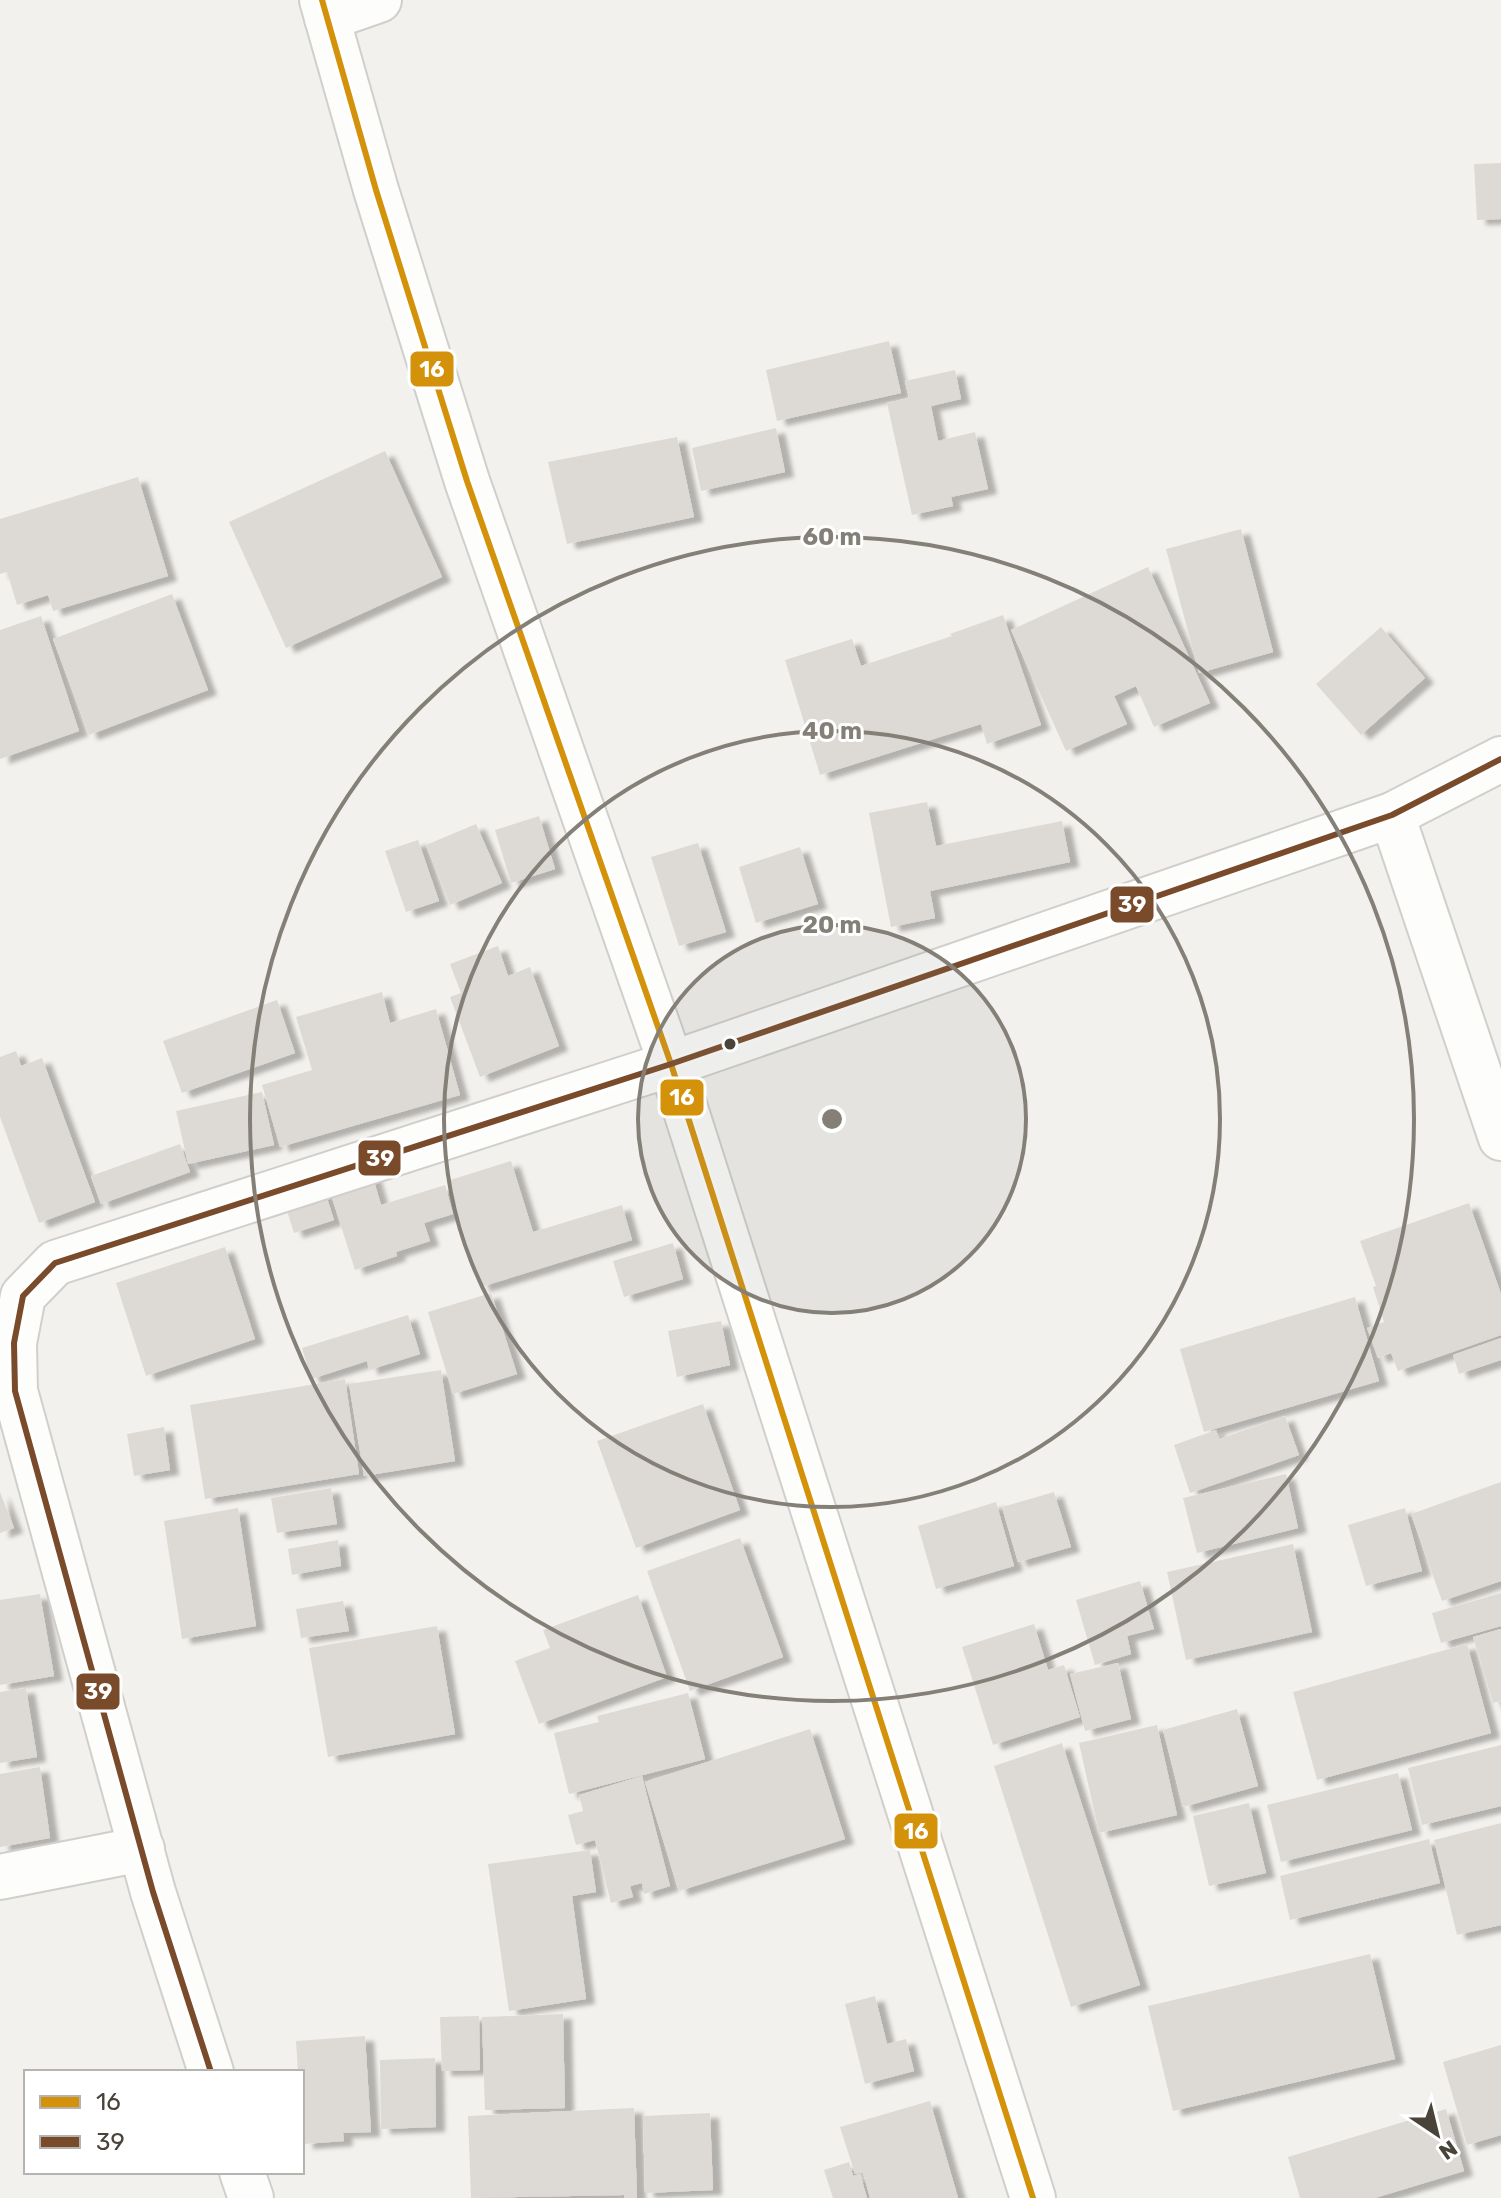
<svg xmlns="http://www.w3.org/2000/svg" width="1501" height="2198" font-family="Rubik,sans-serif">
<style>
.building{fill:#dddad6;filter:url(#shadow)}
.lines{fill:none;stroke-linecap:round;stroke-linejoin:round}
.minor-casing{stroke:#d1cfcb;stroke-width:48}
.minor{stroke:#fdfdfc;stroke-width:44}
.bus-1-casing{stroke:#fff;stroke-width:12}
.bus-2-casing{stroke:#fff;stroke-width:12}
.bus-1{stroke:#d4920b;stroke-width:6}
.bus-2{stroke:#7a4b2a;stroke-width:6}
.ring{fill:none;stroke:#848078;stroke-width:4}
.bus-dot{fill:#494339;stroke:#fff;stroke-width:3}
.centre{fill:#848078;stroke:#fff;stroke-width:4}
.ring-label{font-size:24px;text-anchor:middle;font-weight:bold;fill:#848078;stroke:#fff;stroke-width:6;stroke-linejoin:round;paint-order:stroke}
.line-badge{stroke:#fff;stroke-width:3}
.badge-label{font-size:22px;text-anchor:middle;font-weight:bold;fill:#fff}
</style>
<defs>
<filter id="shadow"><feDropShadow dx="9" dy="5" stdDeviation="2" flood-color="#0004"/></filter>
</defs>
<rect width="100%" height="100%" fill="#f3f1ed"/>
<g class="building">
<polygon points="1501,163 1501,219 1477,220 1474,164"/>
<polygon points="889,341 901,393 777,421 766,370"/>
<polygon points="955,370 961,399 931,406 938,441 975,432 988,489 951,497 953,506 912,515 887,403 909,398 905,381"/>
<polygon points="776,428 785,472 701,491 692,448"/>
<polygon points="677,437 694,517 567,544 548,462"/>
<polygon points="385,451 442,577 286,648 229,522"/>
<polygon points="138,477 168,576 53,611 48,595 17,605 7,572 0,574 0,519"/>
<polygon points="1241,529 1273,652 1199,673 1166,549"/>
<polygon points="1148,567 1210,703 1154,727 1136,686 1114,696 1127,724 1066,751 1011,630"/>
<polygon points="172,594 208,690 89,735 53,639"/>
<polygon points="1003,615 1041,725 987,744 981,724 820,775 785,660 852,639 861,666 952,636 950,634"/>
<polygon points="41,616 79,731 0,759 0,630"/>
<polygon points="1381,627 1425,678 1361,735 1316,684"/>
<polygon points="927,802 936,846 1062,821 1070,862 930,891 935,918 891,927 869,813"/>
<polygon points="539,816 555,869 511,883 495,830"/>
<polygon points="476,824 502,883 450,905 426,845"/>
<polygon points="418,840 439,901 406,912 385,851"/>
<polygon points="698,843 726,932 679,946 651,857"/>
<polygon points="800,847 818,904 756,923 739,867"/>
<polygon points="498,946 508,976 530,967 559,1046 480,1077 450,997 461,993 450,964"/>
<polygon points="382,992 390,1023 436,1009 460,1095 280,1147 262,1085 312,1070 296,1017"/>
<polygon points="277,1000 295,1053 182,1093 163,1041"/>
<polygon points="16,1051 21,1066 42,1058 95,1202 39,1223 0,1117 0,1057"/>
<polygon points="262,1092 274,1145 188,1164 176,1111"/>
<polygon points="180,1144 190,1172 101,1204 91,1176"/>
<polygon points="511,1161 533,1232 622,1205 632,1240 481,1287 447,1181"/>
<polygon points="371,1171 381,1205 445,1185 453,1214 424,1223 430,1241 396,1252 397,1256 355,1270 328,1185"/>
<polygon points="322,1183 334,1220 294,1233 282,1195"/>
<polygon points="1469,1203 1501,1294 1501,1335 1398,1371 1391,1353 1378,1358 1367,1328 1384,1322 1373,1287 1376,1286 1360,1241"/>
<polygon points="673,1243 683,1279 624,1297 613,1261"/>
<polygon points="225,1247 255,1339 146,1376 116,1283"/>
<polygon points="491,1293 517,1374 453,1394 428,1312"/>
<polygon points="1355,1297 1379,1381 1204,1432 1180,1349"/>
<polygon points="408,1315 420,1354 369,1370 367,1361 311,1379 302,1348"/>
<polygon points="721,1321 730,1365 677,1377 668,1331"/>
<polygon points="1501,1338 1501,1360 1459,1374 1453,1355"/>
<polygon points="441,1370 455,1461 364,1476 349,1384"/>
<polygon points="345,1379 359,1474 205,1499 190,1405"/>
<polygon points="703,1404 740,1510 636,1548 597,1441"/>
<polygon points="1285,1416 1299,1455 1190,1493 1174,1445 1216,1430 1219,1439"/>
<polygon points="164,1427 170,1470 134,1476 127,1434"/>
<polygon points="1286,1474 1298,1528 1197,1553 1183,1498"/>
<polygon points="1501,1482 1501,1581 1442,1601 1411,1514"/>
<polygon points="331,1488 337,1524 277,1533 271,1498"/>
<polygon points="0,1492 14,1528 0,1533"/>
<polygon points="1054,1492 1071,1547 1018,1562 1002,1507"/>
<polygon points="996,1502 1014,1566 936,1589 918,1526"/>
<polygon points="238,1508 256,1626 182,1639 164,1521"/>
<polygon points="1405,1508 1422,1571 1366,1586 1348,1525"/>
<polygon points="740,1538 783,1657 690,1691 647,1571"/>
<polygon points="338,1540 341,1566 292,1575 288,1549"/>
<polygon points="1293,1544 1312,1632 1186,1660 1167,1572"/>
<polygon points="1140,1581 1154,1629 1127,1636 1131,1654 1095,1665 1076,1600"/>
<polygon points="1501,1593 1501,1626 1441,1643 1432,1613"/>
<polygon points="40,1594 54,1676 0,1685 0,1600"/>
<polygon points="638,1595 667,1677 539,1724 515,1661 550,1648 543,1630"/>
<polygon points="343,1601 349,1631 301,1638 296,1609"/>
<polygon points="1034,1624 1048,1670 1064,1665 1080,1717 993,1745 962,1647"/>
<polygon points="437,1626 455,1734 328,1757 309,1648"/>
<polygon points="1501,1629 1501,1701 1493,1703 1473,1637"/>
<polygon points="1467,1644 1491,1733 1317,1780 1293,1692"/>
<polygon points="1118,1663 1131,1719 1085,1731 1070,1674"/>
<polygon points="26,1688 37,1757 0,1763 0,1692"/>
<polygon points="688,1693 705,1759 569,1794 554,1733 599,1722 597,1716"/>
<polygon points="1237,1709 1258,1786 1183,1807 1163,1730"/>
<polygon points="1157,1725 1177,1815 1099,1833 1079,1743"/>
<polygon points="810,1729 845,1839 679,1891 645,1782"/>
<polygon points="1062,1743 1140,1985 1071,2007 994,1766"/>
<polygon points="1501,1745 1501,1806 1422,1825 1408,1768"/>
<polygon points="40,1767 50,1838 0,1847 0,1774"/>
<polygon points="1398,1773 1412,1830 1281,1862 1267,1805"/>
<polygon points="642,1776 670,1886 644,1894 642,1883 630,1886 633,1897 611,1903 595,1840 576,1845 568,1815 583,1811 579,1795"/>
<polygon points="1249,1803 1266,1873 1209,1886 1193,1816"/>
<polygon points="1501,1823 1501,1925 1457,1935 1434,1840"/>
<polygon points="1429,1839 1440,1883 1290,1920 1280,1876"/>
<polygon points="590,1850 596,1892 572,1896 586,1999 509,2011 488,1864"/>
<polygon points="1370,1954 1395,2059 1173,2111 1148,2006"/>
<polygon points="875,1996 887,2044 906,2039 914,2071 865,2084 845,2004"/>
<polygon points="563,2014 565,2108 485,2110 482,2017"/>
<polygon points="479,2016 480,2070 442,2071 440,2017"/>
<polygon points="365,2036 371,2132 343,2133 344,2141 304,2144 302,2072 298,2072 296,2041"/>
<polygon points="1501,2045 1501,2135 1467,2145 1443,2062"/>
<polygon points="435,2058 436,2127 381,2129 380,2060"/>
<polygon points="930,2101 958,2198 870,2198 863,2172 855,2174 840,2127"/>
<polygon points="634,2108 637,2198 624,2198 624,2195 471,2198 468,2116"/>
<polygon points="1446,2109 1464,2171 1375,2198 1300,2198 1288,2157"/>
<polygon points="710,2113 713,2190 645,2193 643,2116"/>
<polygon points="849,2162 853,2176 860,2174 867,2198 833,2198 824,2170"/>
</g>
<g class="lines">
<defs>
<g id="minor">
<polyline points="322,0 376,190 467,481 671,1064 1033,2198"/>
<polyline points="327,18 379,0"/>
<polyline points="1392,815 1501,1138"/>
<polyline points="0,1877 142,1849"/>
<polyline points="211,2072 153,1892 15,1391 14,1343 23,1296 55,1263 671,1064 1392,815 1501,759"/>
<polyline points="242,2172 251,2198"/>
</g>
</defs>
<use href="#minor" class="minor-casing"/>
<use href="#minor" class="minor"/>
<defs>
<polyline id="bus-1" points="322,0 376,190 467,481 671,1064 1033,2198"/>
<polyline id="bus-2" points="211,2072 153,1892 15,1391 14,1343 23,1296 55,1263 671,1064 1392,815 1501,759"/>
</defs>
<use href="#bus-1" class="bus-1-casing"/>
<use href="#bus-2" class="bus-2-casing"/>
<use href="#bus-1" class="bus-1"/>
<use href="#bus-2" class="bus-2"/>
</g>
<circle cx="832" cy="1119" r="194" fill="#848078" fill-opacity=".12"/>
<g class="ring">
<circle cx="832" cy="1119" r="194"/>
<circle cx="832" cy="1119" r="388"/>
<circle cx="832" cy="1119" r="582"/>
</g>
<circle class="bus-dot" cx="730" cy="1044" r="7"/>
<circle cx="832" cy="1119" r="12" class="centre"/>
<g class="ring-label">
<text x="832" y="545">60 m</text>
<text x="832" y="739">40 m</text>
<text x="832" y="933">20 m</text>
</g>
<g class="line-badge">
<rect x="409" y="350" width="46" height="38" rx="8" fill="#d4920b"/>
<rect x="1109" y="885" width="46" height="39" rx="8" fill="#7a4b2a"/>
<rect x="659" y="1078" width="46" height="39" rx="8" fill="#d4920b"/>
<rect x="357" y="1139" width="45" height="38" rx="8" fill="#7a4b2a"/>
<rect x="75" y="1672" width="46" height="39" rx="8" fill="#7a4b2a"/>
<rect x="893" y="1812" width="46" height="38" rx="8" fill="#d4920b"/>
</g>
<g class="badge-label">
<text x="432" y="377">16</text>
<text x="1132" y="912">39</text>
<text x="682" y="1105">16</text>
<text x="380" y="1166">39</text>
<text x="98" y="1699">39</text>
<text x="916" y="1839">16</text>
</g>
<rect x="24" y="2070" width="280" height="104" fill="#ffffff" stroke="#b6b4b0" stroke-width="2"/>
<rect x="40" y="2096" width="40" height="12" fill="#d4920b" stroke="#b6b4b0" stroke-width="2"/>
<text x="96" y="2110" font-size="24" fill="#494339">16</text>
<rect x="40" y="2136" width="40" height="12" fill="#7a4b2a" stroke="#b6b4b0" stroke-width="2"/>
<text x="96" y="2150" font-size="24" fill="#494339">39</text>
<g transform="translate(1437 2134) rotate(145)" stroke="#ffffff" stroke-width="6" paint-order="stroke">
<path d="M0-6L14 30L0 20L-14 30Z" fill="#494339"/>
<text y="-12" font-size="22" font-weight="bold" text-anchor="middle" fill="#494339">N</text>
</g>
</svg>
